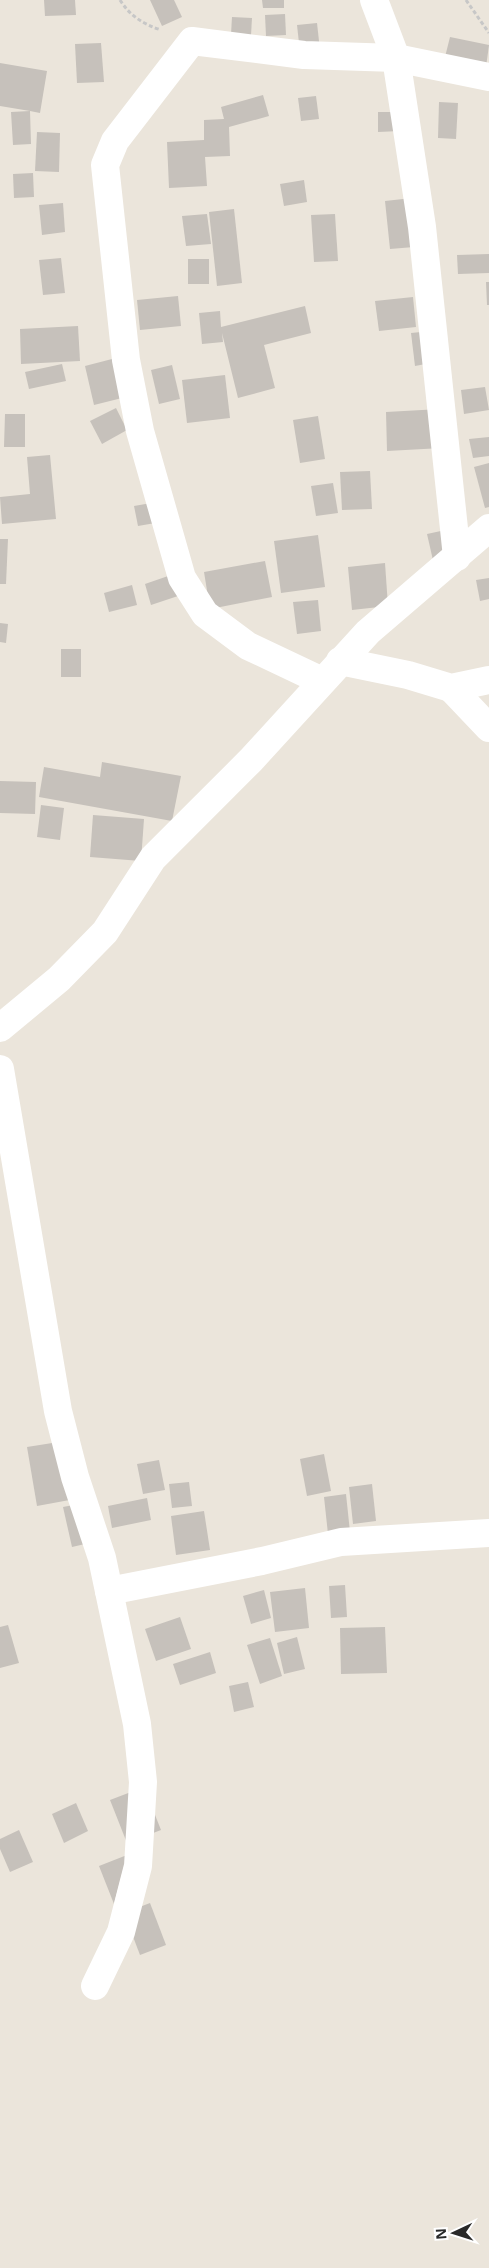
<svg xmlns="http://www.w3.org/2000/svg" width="489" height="2268" font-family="'Noto Sans',sans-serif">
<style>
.building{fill:#c6c1bb}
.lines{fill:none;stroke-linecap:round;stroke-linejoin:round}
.path{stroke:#c7c7c7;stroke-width:3;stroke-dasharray:4 2.5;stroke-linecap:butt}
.minor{stroke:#fff;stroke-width:28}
</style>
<rect width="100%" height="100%" fill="#ebe5db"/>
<g class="building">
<polygon points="44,0 75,0 76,15 45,16"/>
<polygon points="150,0 174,0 182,17 162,26"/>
<polygon points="262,0 284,0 284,8 263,8"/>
<polygon points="285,14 286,35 266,36 265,15"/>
<polygon points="232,17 252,18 251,35 231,34"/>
<polygon points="317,23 321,59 301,61 297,25"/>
<polygon points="450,37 489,45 486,67 445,57"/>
<polygon points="101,43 104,82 77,83 75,44"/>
<polygon points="0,63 47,71 40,113 30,111 31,144 13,145 11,112 30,111 0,106"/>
<polygon points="263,95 269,116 229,127 230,156 205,157 207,186 169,188 167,142 204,140 204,120 224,119 221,107"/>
<polygon points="316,96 319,119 301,121 298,98"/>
<polygon points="439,102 458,103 456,139 438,138"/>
<polygon points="378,112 400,112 400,131 378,132"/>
<polygon points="37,132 60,133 59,172 35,171"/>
<polygon points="33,173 34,197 14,198 13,174"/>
<polygon points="304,180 307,202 284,206 280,184"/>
<polygon points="421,197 426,246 390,249 385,201"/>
<polygon points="63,203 65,232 42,235 39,205"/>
<polygon points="234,209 242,283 217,286 209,212"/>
<polygon points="207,214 211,244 186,246 182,216"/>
<polygon points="335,214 338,261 314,262 311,215"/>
<polygon points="489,254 489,273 458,274 457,255"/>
<polygon points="61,258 65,293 43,295 39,260"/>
<rect x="188" y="259" width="21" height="25"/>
<polygon points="486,282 489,282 489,305 487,305"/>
<polygon points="178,296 181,326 140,330 137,300"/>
<polygon points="413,297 416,327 379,331 375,301"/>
<polygon points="305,306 311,333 264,345 275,388 238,398 222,333 223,342 202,344 199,313 220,311 221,327"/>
<polygon points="78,326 80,361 21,364 20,329"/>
<polygon points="431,331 436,362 415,366 411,333"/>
<polygon points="112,359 122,398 94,405 85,366"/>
<polygon points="62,364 66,381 29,389 25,372"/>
<polygon points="172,365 180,399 159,404 151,370"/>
<polygon points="225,375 230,418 187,423 182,380"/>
<polygon points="485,387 489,410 464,414 461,390"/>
<polygon points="116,408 127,430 102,444 90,421"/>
<polygon points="440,409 442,448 387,451 386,412"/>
<polygon points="5,414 25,414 25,447 4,447"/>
<polygon points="318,416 325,459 300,463 293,420"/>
<polygon points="489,437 489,456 473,458 469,439"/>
<polygon points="50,455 56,519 2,524 0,497 30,494 27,457"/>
<polygon points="489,463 489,507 485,508 474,467"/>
<polygon points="370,471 372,509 342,510 340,472"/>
<polygon points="333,483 338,513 316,516 311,486"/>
<polygon points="157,502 161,522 138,526 134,506"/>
<polygon points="450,529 458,564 435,569 427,534"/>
<polygon points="318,535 325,587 281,593 274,541"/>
<polygon points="0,539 8,539 6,584 0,584"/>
<polygon points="265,561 272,597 210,609 204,572"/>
<polygon points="385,563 388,606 352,610 348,567"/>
<polygon points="171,575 178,596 151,605 145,584"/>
<polygon points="489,578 489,599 480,601 476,580"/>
<polygon points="132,585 137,605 109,612 104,593"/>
<polygon points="318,600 321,631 297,634 293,602"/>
<polygon points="0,623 8,624 6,643 0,642"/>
<rect x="61" y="649" width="20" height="28"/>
<polygon points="102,762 181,776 172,821 39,797 44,767 100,777"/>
<polygon points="0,781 36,782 35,814 0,813"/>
<polygon points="41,805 64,808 60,840 37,837"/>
<polygon points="93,815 144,819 141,861 90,857"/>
<polygon points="65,1441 75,1499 37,1506 27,1447"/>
<polygon points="324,1454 331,1491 307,1496 300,1459"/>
<polygon points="159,1460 165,1490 143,1494 137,1464"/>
<polygon points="189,1482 192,1506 172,1508 169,1484"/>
<polygon points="372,1484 376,1521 353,1524 349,1487"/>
<polygon points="346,1494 350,1532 328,1534 324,1497"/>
<polygon points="147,1498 151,1520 112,1528 108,1506"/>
<polygon points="89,1502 98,1541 72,1547 63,1507"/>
<polygon points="204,1511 210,1550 176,1555 171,1516"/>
<polygon points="345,1585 347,1617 331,1618 329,1586"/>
<polygon points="305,1588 309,1628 275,1632 270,1592"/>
<polygon points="264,1590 271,1618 251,1624 243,1596"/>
<polygon points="180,1617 191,1649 156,1661 145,1629"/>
<polygon points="8,1625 19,1663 0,1668 0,1627"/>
<polygon points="385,1627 387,1673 341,1674 340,1628"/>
<polygon points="297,1637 305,1669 284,1674 277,1643"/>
<polygon points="270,1638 282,1676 260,1684 247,1645"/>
<polygon points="210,1652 216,1673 180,1685 173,1664"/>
<polygon points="248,1682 254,1707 234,1712 229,1686"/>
<polygon points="144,1787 161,1830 127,1843 110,1800"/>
<polygon points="76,1803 88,1831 64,1843 52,1814"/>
<polygon points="19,1830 33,1862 10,1872 0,1849 0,1839"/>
<polygon points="127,1855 114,1904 99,1866"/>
<polygon points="150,1903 166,1945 140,1955 124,1913"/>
</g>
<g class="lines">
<g class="path">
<path d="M120,0c10,16 23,24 41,30"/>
<polyline points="466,0 489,33"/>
</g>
<g class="minor">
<polyline points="374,0 396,58 422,227 457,557"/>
<polyline points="340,661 408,675 451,688 489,680"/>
<polyline points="322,681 248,646 205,614 182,578 140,431 126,360 105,165 115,141 192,41 304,55 396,58 489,77"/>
<polyline points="451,688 489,728"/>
<polyline points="0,1028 59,979 105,932 153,858 251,760 368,632 489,528"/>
<polyline points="0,1069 58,1411 75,1477 102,1558 137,1724 143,1782 138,1866 121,1932 95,1986"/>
<polyline points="109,1591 262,1561 341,1542 489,1533"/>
</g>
</g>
<g transform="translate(454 2233) rotate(266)" stroke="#ffffff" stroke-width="4" paint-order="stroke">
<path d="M0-4L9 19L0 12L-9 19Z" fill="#292929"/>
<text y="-8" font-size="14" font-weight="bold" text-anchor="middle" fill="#292929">N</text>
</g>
</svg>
